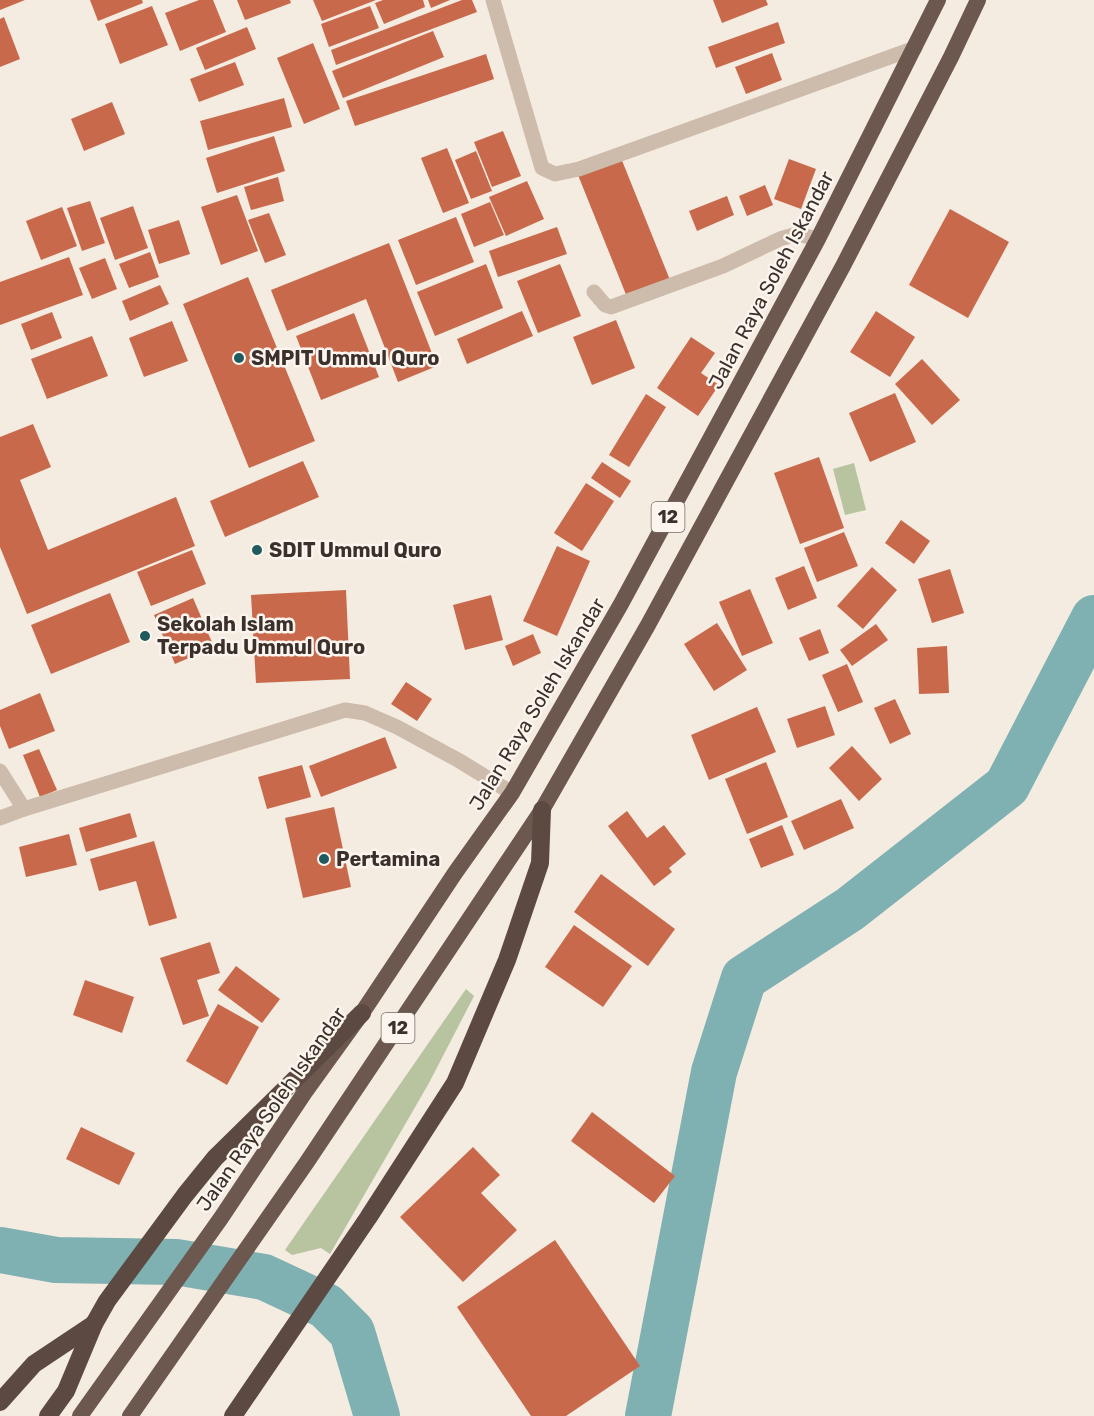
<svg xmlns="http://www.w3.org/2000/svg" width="1094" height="1416" font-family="Rubik,sans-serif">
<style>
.green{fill:#b8c4a0}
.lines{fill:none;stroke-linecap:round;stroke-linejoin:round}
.river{stroke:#7fb0b2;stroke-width:46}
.building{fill:#c8694b}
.minor{stroke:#cdbbac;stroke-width:15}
.trunk{stroke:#6c584f;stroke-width:16}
.motorway{stroke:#5c4a42;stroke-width:18}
.poi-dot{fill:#1f5a5e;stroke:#fbf5ee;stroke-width:2}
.labels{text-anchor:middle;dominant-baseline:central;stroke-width:5;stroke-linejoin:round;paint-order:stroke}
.shield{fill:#fbf5ee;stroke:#756b66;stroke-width:1.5}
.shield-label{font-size:18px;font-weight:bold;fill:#3b302b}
.street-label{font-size:20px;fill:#3b302b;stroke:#fbf5ee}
.poi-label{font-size:20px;font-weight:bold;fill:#3b302b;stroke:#fbf5ee;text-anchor:start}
</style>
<rect width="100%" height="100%" fill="#f4ebe1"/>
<g class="green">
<polygon points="854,463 866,510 845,515 833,469"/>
<polygon points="466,989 474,996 429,1083 330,1254 321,1248 292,1255 285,1250"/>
</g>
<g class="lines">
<g class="river">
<polyline points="0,1250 56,1260 176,1262 264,1277 326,1306 352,1332 377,1416"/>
<polyline points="648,1416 714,1072 744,978 850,909 1007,786 1094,618"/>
</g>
</g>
<g class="building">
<polygon points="0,0 25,0 0,10"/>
<polygon points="90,0 142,0 143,3 98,21"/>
<polygon points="199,0 213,0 226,32 180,51 165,13"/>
<polygon points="237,0 290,0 291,3 245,20"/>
<polygon points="313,0 376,0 322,21"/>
<polygon points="383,0 423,0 425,7 384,24 375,3"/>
<polygon points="428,0 450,0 431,8"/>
<polygon points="462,0 472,0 477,12 336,65 331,50"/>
<polygon points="713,0 766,0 768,5 722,23"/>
<polygon points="152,6 168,45 120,64 105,24"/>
<polygon points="370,6 379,28 329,47 321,24"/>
<polygon points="4,17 20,59 0,67 0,19"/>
<polygon points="778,22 785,43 716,68 708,47"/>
<polygon points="247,27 256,49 205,70 196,48"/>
<polygon points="433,31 444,57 343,98 332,71"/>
<polygon points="313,43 340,109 304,124 277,58"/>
<polygon points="772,53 782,80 746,94 735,67"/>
<polygon points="486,54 494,79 355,126 346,101"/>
<polygon points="235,62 244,85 199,102 190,79"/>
<polygon points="284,98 292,127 208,150 200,121"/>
<polygon points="112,102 125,134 84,151 71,119"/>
<polygon points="503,131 521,176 492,187 474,142"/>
<polygon points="274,136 285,171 217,193 206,158"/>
<polygon points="447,148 469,203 443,213 421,158"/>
<polygon points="476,151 492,191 471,199 455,160"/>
<polygon points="621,158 670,280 627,297 578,175"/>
<polygon points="789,159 816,169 801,209 774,199"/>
<polygon points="278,177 284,201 251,210 244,187"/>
<polygon points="527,181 544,219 506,236 489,197"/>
<polygon points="765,185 773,205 747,216 739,196"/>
<polygon points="237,195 258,251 221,265 201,207"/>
<polygon points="727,196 734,215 697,231 689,211"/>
<polygon points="90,201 105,243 82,251 67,208"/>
<polygon points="490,202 504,235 474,247 461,214"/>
<polygon points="133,206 148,248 115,260 100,218"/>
<polygon points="62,207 77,246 41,260 26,221"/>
<polygon points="950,209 1009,242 968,318 909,285"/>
<polygon points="269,213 286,255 265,263 248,220"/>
<polygon points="456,217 474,262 416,285 398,240"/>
<polygon points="179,220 190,254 159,264 148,230"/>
<polygon points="557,227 567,254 498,277 489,251"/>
<polygon points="389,243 437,366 398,382 366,299 287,331 271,290"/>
<polygon points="150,252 159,277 129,288 119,264"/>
<polygon points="69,257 83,295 0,325 0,282"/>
<polygon points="105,258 117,289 92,299 79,268"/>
<polygon points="486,264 503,308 435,336 417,292"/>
<polygon points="560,264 581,316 538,333 517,281"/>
<polygon points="248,277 315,441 249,468 183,304"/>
<polygon points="160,285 169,304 130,321 122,301"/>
<polygon points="522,311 533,336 467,364 457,339"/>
<polygon points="876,311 915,337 890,377 850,352"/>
<polygon points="52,312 62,338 31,350 21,324"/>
<polygon points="354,313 379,377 321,400 296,336"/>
<polygon points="616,320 635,368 592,385 573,337"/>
<polygon points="172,321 188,361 144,377 129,338"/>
<polygon points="92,336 108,376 47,399 31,359"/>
<polygon points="691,337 715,353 701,373 719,385 698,416 657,388"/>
<polygon points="922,359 960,400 932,425 895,384"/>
<polygon points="895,393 916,442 870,462 849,413"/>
<polygon points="646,394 666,407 629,467 609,455"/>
<polygon points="33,424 51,467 20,480 48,550 176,497 195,546 27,614 0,547 0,437"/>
<polygon points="819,457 844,528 800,544 774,473"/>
<polygon points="303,461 319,497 225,537 210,501"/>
<polygon points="602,462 631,481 620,498 591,478"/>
<polygon points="586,483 614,501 582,551 554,533"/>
<polygon points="901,520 930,541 914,564 885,543"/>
<polygon points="844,532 858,566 817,582 804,548"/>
<polygon points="557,546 590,561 557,636 523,621"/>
<polygon points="192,550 206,584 151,606 137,572"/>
<polygon points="804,566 817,598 788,610 775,578"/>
<polygon points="872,567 897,590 863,629 837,606"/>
<polygon points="950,569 964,613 932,623 918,579"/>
<polygon points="750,589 773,643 742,656 719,602"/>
<polygon points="346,590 350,679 256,683 251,595"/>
<polygon points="110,593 130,642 51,674 31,625"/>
<polygon points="491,595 503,640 465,650 453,605"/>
<polygon points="193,598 214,647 175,664 154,615"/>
<polygon points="717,623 747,670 714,691 684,644"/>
<polygon points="876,624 888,640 852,666 840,650"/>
<polygon points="820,629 829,653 809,661 799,638"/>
<polygon points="533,634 541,653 513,666 505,646"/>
<polygon points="947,646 949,693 919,694 917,648"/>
<polygon points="847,664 863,702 838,712 822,675"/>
<polygon points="406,682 432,699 417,721 391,704"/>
<polygon points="40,693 55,731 9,749 0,726 0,710"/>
<polygon points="895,699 911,734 890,744 874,708"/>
<polygon points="825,706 835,735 797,748 787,719"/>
<polygon points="757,707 776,752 709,780 691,735"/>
<polygon points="385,737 397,768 321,797 309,766"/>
<polygon points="852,746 882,779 859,801 829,768"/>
<polygon points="39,749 57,790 40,797 23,755"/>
<polygon points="766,762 788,817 747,834 725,779"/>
<polygon points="302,765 311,797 267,809 258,777"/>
<polygon points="841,799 854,828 804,850 791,821"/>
<polygon points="334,807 351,887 303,898 285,818"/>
<polygon points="627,811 647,838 664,825 686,854 669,868 672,872 654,886 608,826"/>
<polygon points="130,813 137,837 86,852 79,828"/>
<polygon points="782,825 794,855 761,868 749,839"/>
<polygon points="69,834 77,865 26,877 19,847"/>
<polygon points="154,841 177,918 149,926 136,881 99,891 90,859"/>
<polygon points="601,874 675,929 648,966 574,912"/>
<polygon points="574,925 632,966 603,1007 545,967"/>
<polygon points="210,942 220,973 197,980 209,1016 183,1025 160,958"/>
<polygon points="236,966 280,999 262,1023 218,990"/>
<polygon points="85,980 134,997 122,1033 73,1015"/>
<polygon points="218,1004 259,1027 227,1085 186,1061"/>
<polygon points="592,1112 675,1176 654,1203 571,1141"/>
<polygon points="81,1127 135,1153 119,1185 66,1159"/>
<polygon points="473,1147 500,1175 481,1193 517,1230 463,1282 400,1217"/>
<polygon points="555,1240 640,1366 566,1416 531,1416 457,1307"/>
</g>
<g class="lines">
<g class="minor">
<polyline points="493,0 542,168 555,174 579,169 915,48"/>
<polyline points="594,292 605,305 611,307 723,266 780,239 797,234 818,239"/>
<polyline points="0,771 24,809"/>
<polyline points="0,818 24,809 345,710 365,713 397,727 458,760 512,793"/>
</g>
<g class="trunk">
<polyline points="80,1416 221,1218 305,1092 362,1013 455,873 512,793 621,604 818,239 938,0"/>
<polyline points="130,1416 307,1162 542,810 648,625 843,266 951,57 978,0"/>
</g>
<g class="motorway">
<polyline points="0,1402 34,1364 94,1324"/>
<polyline points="48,1416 66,1391 94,1324 107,1301 185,1195 215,1158 362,1013"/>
<polyline points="233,1416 368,1218 455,1083 507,960 540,863 542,810"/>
</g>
</g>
<g class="poi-dot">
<circle cx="239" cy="358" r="6"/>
<circle cx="257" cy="550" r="6"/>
<circle cx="145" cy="636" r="6"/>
<circle cx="324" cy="859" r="6"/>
</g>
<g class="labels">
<g class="shield">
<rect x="651.5" y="502" width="33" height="30" rx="4.5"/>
<rect x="381.5" y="1013" width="33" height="30" rx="4.5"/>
</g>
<g class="shield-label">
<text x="668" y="517">12</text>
<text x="398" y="1028">12</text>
</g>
<g class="street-label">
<text transform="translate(771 280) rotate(-62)">Jalan Raya Soleh Iskandar</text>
<text transform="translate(537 704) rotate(-59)">Jalan Raya Soleh Iskandar</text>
<text transform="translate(271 1109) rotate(-55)">Jalan Raya Soleh Iskandar</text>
</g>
<g class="poi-label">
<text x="251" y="358">SMPIT Ummul Quro</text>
<text x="269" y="550">SDIT Ummul Quro</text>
<text x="157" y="624">Sekolah Islam<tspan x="157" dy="23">Terpadu Ummul Quro</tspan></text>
<text x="336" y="859">Pertamina</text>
</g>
</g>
</svg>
